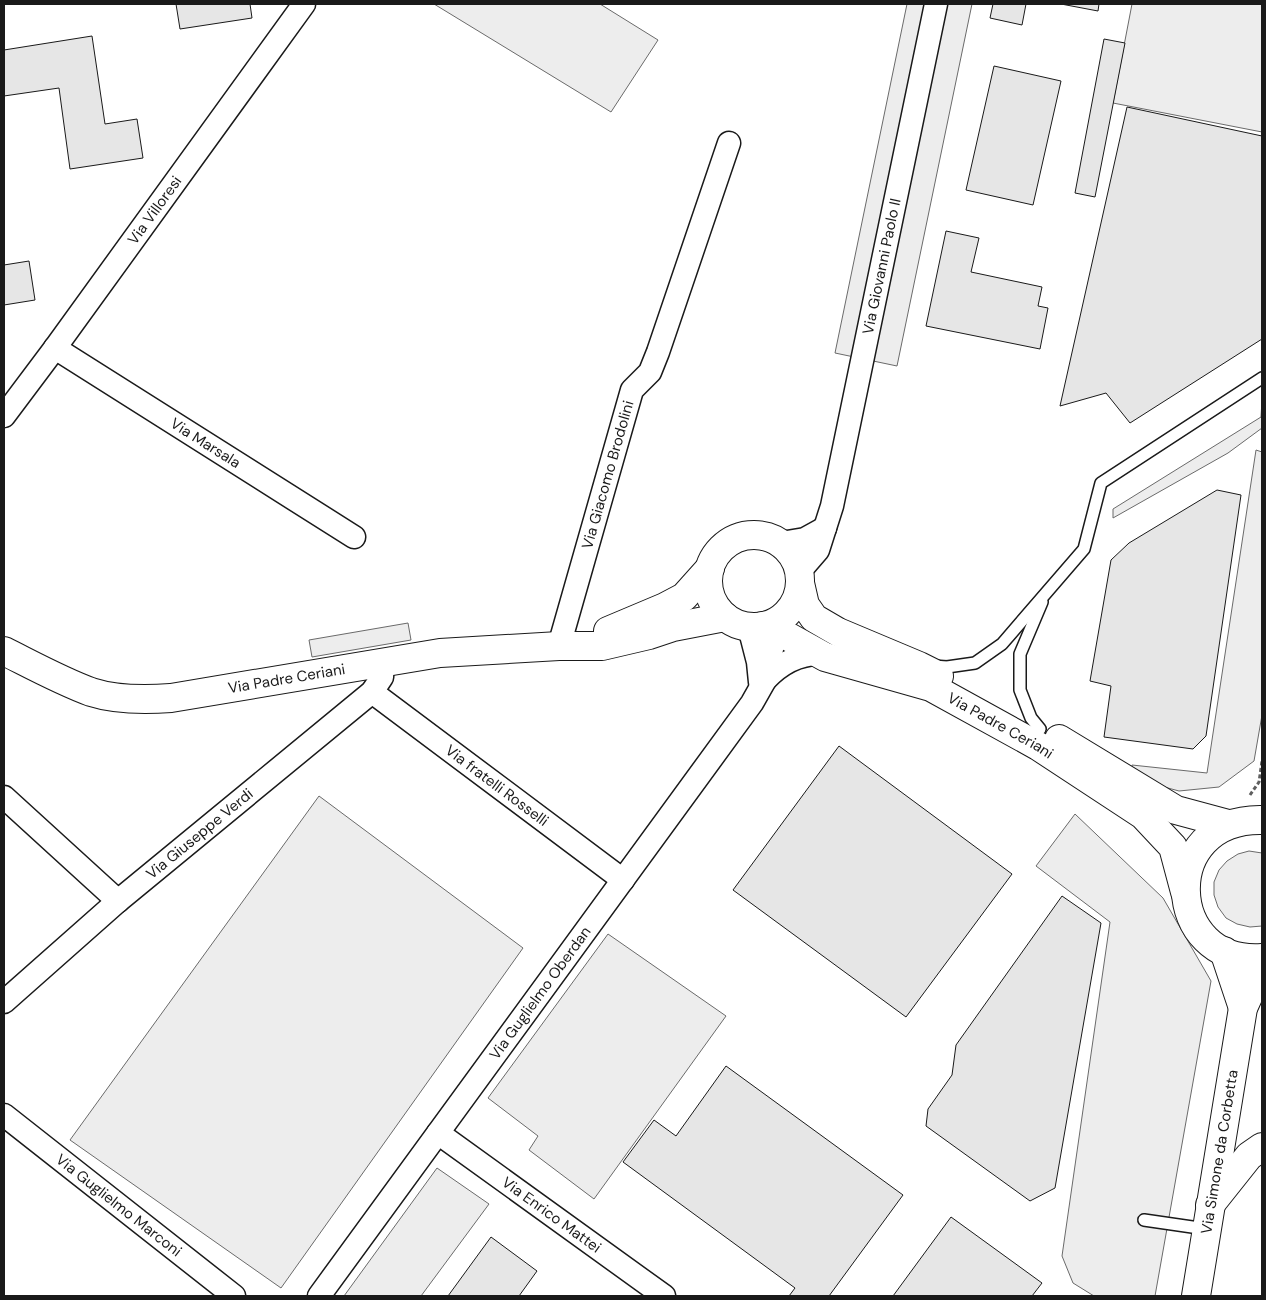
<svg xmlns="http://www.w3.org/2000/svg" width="1266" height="1300" font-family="'DM Sans',sans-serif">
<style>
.built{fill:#ededed;stroke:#6a6a6a}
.building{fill:#e6e6e6;stroke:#1a1a1a}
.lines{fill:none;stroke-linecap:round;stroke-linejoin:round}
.service-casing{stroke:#1a1a1a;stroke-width:14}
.minor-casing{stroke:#1a1a1a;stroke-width:25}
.tertiary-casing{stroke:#1a1a1a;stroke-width:30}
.primary-casing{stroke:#1a1a1a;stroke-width:30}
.path{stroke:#5f5f5f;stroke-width:3;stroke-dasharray:4 2.5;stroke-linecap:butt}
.service{stroke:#fff;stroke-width:11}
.minor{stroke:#fff;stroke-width:22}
.tertiary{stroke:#fff;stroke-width:28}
.primary{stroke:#fff;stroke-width:28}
.labels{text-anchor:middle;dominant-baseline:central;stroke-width:4;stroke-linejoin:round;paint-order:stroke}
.street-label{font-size:15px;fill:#1a1a1a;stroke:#fff}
</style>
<rect width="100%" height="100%" fill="#fff"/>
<g class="built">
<polygon points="434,4 600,4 658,40 611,112"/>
<polygon points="907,4 972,4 897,366 835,353"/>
<polygon points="1132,4 1262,4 1262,132 1113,103"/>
<polygon points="1262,400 1262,428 1228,453 1113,518 1113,509 1261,417"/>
<polygon points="1256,450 1262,452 1262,715 1254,761 1219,787 1179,791 1131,778 1132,765 1207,773"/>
<polygon points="408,623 411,640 312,657 309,640"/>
<polygon points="319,796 523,948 281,1288 70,1140"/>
<polygon points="1075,814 1163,898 1211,981 1155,1296 1094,1296 1073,1283 1062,1256 1110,922 1036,866"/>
<polygon points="1249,851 1262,853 1262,926 1250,927 1237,924 1226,918 1218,907 1214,895 1214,882 1219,870 1227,861 1238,854"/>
<polygon points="608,934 726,1016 594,1199 529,1150 538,1136 488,1098"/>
<polygon points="437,1168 489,1204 421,1296 344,1296"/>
</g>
<g class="building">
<polygon points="176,4 250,4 252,18 180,29"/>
<polygon points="993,4 1026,4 1022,25 990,18"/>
<polygon points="1061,4 1099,4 1098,11"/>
<polygon points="92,36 105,124 137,119 143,158 70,169 59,88 4,96 4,50"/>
<polygon points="1104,39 1125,43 1095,197 1075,193"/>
<polygon points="994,66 1061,81 1033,205 966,190"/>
<polygon points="1127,107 1262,136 1262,339 1130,423 1106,393 1060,406"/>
<polygon points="946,231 979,238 971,272 1042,287 1038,306 1048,308 1040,349 926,326"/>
<polygon points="29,261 35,300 4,305 4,265"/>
<polygon points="1217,490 1241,495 1206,736 1193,749 1104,737 1111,686 1090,681 1111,560 1129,543"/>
<polygon points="839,746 1012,874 906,1017 733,890"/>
<polygon points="1062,896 1101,923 1055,1188 1030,1201 926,1126 928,1109 952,1075 956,1045"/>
<polygon points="726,1066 903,1195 829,1296 789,1296 795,1288 623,1162 654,1120 676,1136"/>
<polygon points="951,1217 1042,1283 1032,1296 893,1296"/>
<polygon points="491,1237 537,1271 519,1296 448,1296"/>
</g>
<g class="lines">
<defs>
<g id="service">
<polyline points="933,666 947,667 975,663 1002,644 1084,549 1101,483 1262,378"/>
<polyline points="1040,729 1031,718 1020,690 1020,654 1042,602"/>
<polyline points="1144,1220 1206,1229"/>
</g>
<g id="minor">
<path id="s1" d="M55,348l299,189"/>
<path id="s2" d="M4,416l51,-68 249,-344"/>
<polyline points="781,543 805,539 825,528"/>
<path id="s3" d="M799,572l19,-22 14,-44 104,-502"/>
<polyline points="749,627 758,662 760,682"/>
<path id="s4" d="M559,646l73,-256 18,-18 8,-20 71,-209"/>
<path d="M765,680c15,-16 32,-26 54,-26"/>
<path id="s5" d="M372,692l251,188"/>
<polyline points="4,797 118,901"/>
<path id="s6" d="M4,1002l114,-101 254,-209 10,-15 1,-15"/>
<path id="s7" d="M4,1115l230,181"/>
<path id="s8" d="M438,1133l226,163"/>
<path id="s9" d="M319,1296l433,-593 13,-23 11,-49 6,-14"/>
</g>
<g id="tertiary">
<circle cx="754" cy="581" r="46"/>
<polyline points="800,583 805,605 814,618 838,632 919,666 939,676"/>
<path id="s10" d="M762,626l18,6 45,25 106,30 107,59 105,69 30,32 12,45"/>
<polyline points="608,631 665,607 684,597 710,568"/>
<path id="s11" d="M4,651c28,14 57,30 87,41 25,8 54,8 80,6l269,-45 119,-7h43l47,-11 24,-8 52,-10"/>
<polyline points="1059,739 1176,810 1228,824"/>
<polyline points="1210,1205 1249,1156 1262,1147"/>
</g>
<g id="primary">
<path d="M1262,820c-105,-2 -98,145 0,138"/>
<polyline points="1224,951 1243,1008"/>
<path id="s12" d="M1196,1296l47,-288 19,-42"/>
</g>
</defs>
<use href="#service" class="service-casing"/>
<use href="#minor" class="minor-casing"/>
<use href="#tertiary" class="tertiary-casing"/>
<use href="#primary" class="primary-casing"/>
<polyline class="path" points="1250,795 1259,782 1262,761"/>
<use href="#service" class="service"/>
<use href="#minor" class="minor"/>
<use href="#tertiary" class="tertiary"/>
<use href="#primary" class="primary"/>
</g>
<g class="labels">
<g class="street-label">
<text stroke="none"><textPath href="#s2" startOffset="255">Via Villoresi</textPath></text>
<text stroke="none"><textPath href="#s3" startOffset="320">Via Giovanni Paolo II</textPath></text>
<text stroke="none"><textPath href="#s1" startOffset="178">Via Marsala</textPath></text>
<text stroke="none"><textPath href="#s4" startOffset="178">Via Giacomo Brodolini</textPath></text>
<text stroke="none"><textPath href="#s11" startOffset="294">Via Padre Ceriani</textPath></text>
<text stroke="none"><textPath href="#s10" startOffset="260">Via Padre Ceriani</textPath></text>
<text stroke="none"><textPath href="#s5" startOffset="156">Via fratelli Rosselli</textPath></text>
<text stroke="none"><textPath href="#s6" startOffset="258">Via Giuseppe Verdi</textPath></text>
<text stroke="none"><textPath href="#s9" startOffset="375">Via Guglielmo Oberdan</textPath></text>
<text stroke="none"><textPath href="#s12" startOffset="146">Via Simone da Corbetta</textPath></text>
<text stroke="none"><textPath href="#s7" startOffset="146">Via Guglielmo Marconi</textPath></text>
<text stroke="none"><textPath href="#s8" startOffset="140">Via Enrico Mattei</textPath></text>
</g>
</g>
<rect width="1266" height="1300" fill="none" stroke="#1a1a1a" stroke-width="10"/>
</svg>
